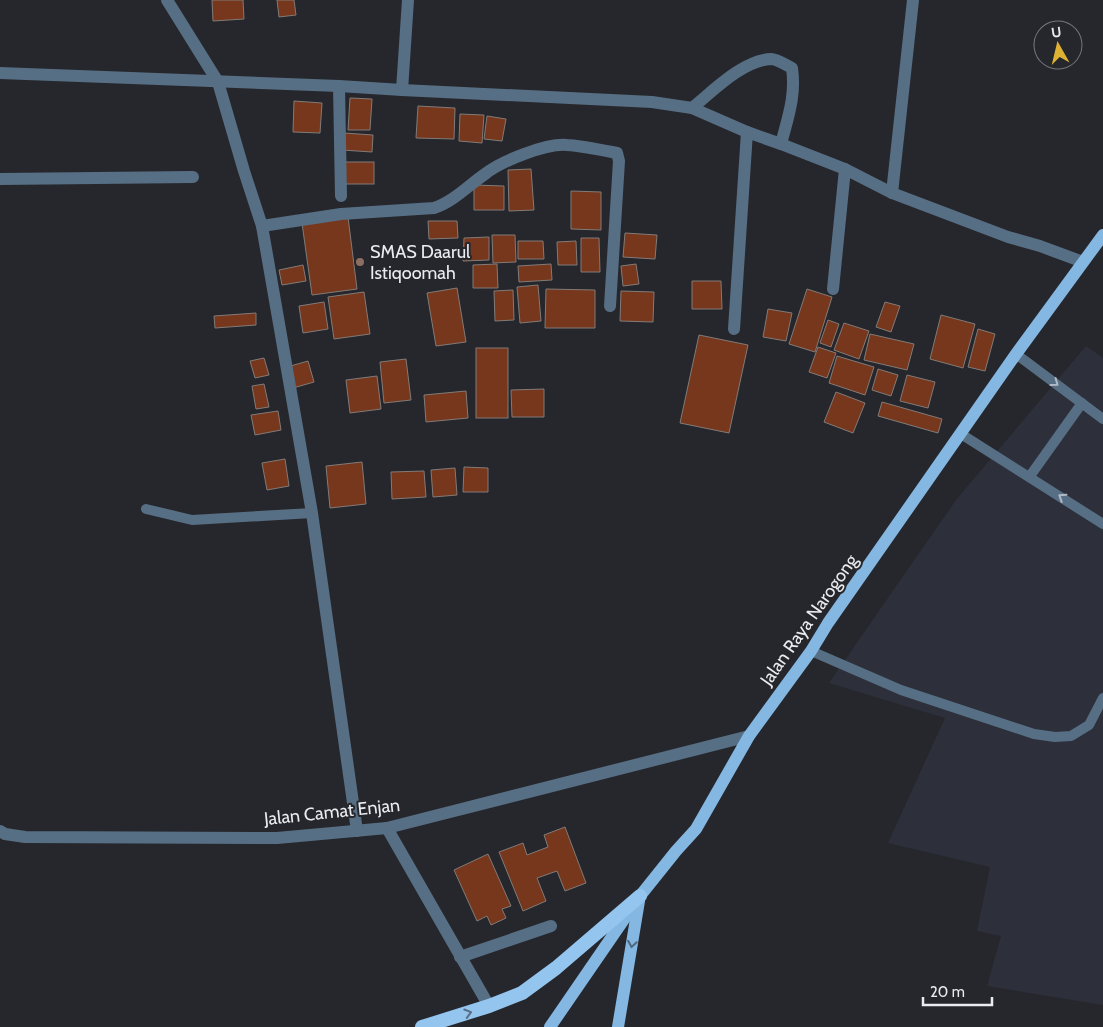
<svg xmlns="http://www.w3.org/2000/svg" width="1103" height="1027" font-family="Cabin,sans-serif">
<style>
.built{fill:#2d303b}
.building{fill:#76371d;stroke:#827b78}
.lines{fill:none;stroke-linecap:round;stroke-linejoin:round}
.service{stroke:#576f84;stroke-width:10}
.minor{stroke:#576f84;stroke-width:12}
.primary{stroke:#84b7e2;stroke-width:12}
.trunk{stroke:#93c5ef;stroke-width:14}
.oneway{stroke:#b0bac4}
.oneway2{stroke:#50687e}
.oneway3{stroke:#576e84}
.education-dot{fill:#8d6e63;stroke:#26272c;stroke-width:2}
.labels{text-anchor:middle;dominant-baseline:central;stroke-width:4;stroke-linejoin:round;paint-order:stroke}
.poi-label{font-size:18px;fill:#ebecef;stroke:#26272c;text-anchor:start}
.street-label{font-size:18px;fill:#ebecef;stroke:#26272c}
</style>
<rect width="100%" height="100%" fill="#26272c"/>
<polygon class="built" points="1086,346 1103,358 1103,1005 987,986 1001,936 977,931 990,867 888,843 945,718 829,683 956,500"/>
<g class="building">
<polygon points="212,0 243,0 244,19 213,21"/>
<polygon points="277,0 294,0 296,15 279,17"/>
<polygon points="350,98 372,99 370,130 348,130"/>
<polygon points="294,101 322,103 320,133 293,132"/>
<polygon points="418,106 455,108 454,139 416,138"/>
<polygon points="460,114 484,115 482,143 459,141"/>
<polygon points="487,116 506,119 502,141 484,139"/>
<polygon points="344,133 373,135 372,152 342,150"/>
<rect x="344" y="162" width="30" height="22"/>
<polygon points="531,169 534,210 509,211 508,170"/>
<polygon points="474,185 504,186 504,210 474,210"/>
<polygon points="571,191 601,192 601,230 571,229"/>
<polygon points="348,217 357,289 312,295 302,223"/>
<polygon points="428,221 457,221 458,238 429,239"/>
<polygon points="625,233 657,235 655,259 623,257"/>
<polygon points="492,235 515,235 516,262 493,263"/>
<polygon points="489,237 489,260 463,261 464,238"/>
<polygon points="581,238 599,238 600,272 581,272"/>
<polygon points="518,241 543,241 544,259 518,259"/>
<polygon points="576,241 577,265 558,265 557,242"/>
<polygon points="497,264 498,288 473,288 473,265"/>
<polygon points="551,264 552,280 519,282 518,266"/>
<polygon points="636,264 639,284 623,286 621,266"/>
<polygon points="303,265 306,281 282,285 279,270"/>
<polygon points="692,281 721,281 722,309 692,309"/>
<polygon points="538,285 541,321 520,323 517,287"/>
<polygon points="457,288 466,342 436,346 427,293"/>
<polygon points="546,289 595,290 595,328 545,328"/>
<polygon points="807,289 832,297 815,352 789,344"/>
<polygon points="513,290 514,320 495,321 494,291"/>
<polygon points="621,291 654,292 653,322 620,321"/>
<polygon points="364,292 370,334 334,339 328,297"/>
<polygon points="324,302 328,329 303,333 299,306"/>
<polygon points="885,302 900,306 891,332 876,327"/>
<polygon points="768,309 792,313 786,341 763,337"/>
<polygon points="256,313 256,325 215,328 214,316"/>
<polygon points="941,315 975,324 963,368 930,359"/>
<polygon points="828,320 839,324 831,347 820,343"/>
<polygon points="844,323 869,331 859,359 834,350"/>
<polygon points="978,329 995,334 985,371 968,367"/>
<polygon points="870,334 914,344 907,370 864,360"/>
<polygon points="699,335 748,345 729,433 680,423"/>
<polygon points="818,347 836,353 827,378 809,372"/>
<rect x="476" y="348" width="32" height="70"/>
<polygon points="837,356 874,367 865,395 829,383"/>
<polygon points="264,358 269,375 255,378 250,361"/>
<polygon points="406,359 411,400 384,403 380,362"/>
<polygon points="308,361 314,382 293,388 287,367"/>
<polygon points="878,369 898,375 891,396 872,390"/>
<polygon points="907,375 935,382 928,408 900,401"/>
<polygon points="377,376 381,409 350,413 346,380"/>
<polygon points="264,384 269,407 256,409 252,386"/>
<polygon points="544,389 544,417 512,417 511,390"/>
<polygon points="466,391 468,418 426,422 424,395"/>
<polygon points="836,392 865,403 853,433 824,422"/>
<polygon points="882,402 942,419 938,433 878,416"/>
<polygon points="278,411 281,430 255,435 251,415"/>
<polygon points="285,459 289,486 267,490 262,463"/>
<polygon points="362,462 366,504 330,508 326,466"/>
<polygon points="464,467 488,468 488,492 463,492"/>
<polygon points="455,468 457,495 433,497 431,470"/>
<polygon points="424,471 426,497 392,499 391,472"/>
<polygon points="565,827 586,883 565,891 557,871 537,878 546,901 523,911 499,852 523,843 527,855 548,847 544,835"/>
<polygon points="488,854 511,906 502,909 506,918 491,925 487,916 477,921 454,870"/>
</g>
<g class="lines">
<g class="service">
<polyline points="1016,354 1103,419"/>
<polyline points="961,434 1103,524"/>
<polyline points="1030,476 1082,403"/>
<polyline points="146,509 192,520 312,513"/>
<polyline points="811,651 901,690 1034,734 1055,737 1071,736 1089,725 1103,698"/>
</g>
<g class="minor">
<polyline points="167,0 218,82 244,171 262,226 312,513 357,831"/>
<polyline points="0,73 339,86 402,90 652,102 692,108 747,132 781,144"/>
<polyline points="339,86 341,196"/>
<polyline points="402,90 408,0"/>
<path d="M692,108c21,-17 51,-48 79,-49 6,0 15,6 21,9 4,28 -4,49 -11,76l64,25 47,24 116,44 32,9 43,16"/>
<polyline points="0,179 193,177"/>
<polyline points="892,193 913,0"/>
<path d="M262,226l79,-12 93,-6c19,-6 35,-23 51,-34 16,-13 62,-31 82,-29 15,1 30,4 45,7l5,1 2,8 -9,145"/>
<polyline points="833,289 845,169"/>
<polyline points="734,329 747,132"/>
<polyline points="387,828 489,1006"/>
<polyline points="0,831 5,834 25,837 277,838 387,828 749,736"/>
<polyline points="460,957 551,926"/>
</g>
<g class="primary">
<polyline points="550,1027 640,896 676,851 696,829 749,736 811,651 828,623 1016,354 1103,235"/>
<polyline points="618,1027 639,901"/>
</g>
<polyline class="trunk" points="422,1027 489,1006 522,993 556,968 640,896"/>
</g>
<defs><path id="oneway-chevron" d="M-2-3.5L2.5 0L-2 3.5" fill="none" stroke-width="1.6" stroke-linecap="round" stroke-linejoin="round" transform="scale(1.25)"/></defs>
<g class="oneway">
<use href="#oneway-chevron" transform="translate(1055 383) rotate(36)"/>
<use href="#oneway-chevron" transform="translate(1062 497) rotate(-147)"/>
</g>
<use class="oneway2" href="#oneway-chevron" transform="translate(632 944) rotate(99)"/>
<use class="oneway3" href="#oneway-chevron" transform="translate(468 1013) rotate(-17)"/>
<circle class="education-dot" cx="360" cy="262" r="5"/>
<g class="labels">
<g class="poi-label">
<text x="370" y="252">SMAS Daarul<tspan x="370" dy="21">Istiqoomah</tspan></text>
</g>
<g class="street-label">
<text transform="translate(809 620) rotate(-55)">Jalan Raya Narogong</text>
<text transform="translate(332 812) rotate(-6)">Jalan Camat Enjan</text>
</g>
</g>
<g transform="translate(1058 45) rotate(352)"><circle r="24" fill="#26272c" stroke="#75767a"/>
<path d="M0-4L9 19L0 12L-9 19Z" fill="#ddb133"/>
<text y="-8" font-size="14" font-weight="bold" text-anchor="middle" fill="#ebecef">U</text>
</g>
<path d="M923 997v8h69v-8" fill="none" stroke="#ebecef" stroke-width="2.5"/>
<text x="930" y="997" font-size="15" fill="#ebecef" stroke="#26272c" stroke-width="4" paint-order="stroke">20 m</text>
</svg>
